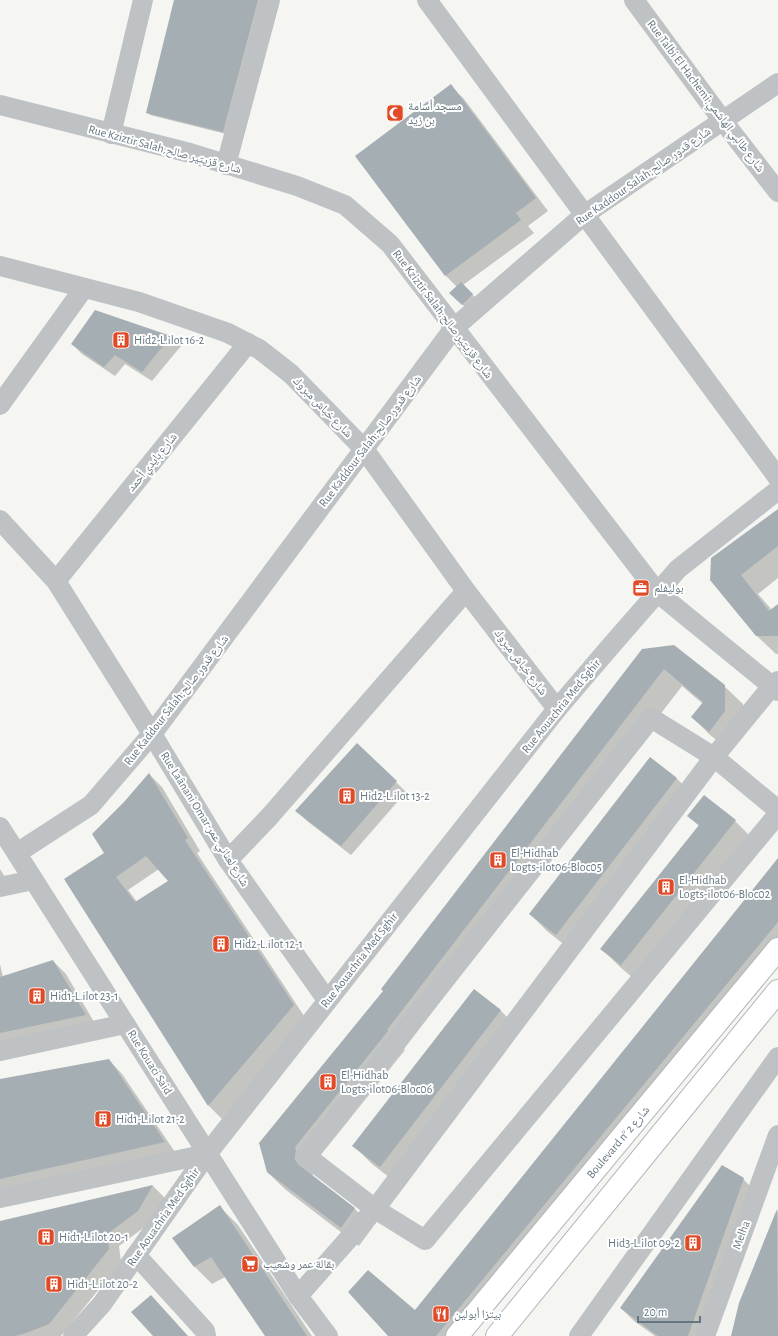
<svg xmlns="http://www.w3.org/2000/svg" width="778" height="1336" font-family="'Alegreya Sans','Noto Naskh Arabic',sans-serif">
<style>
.shadow{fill:#0003;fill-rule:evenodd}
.building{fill:#a5aeb3;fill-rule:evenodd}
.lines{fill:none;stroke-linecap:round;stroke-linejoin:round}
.major-casing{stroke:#b1b6b9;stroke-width:24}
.minor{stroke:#bec2c5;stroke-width:20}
.major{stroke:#fff;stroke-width:22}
.labels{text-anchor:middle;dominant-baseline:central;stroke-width:4;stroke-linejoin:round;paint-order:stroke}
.street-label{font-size:12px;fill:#657682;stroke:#fff}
.poi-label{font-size:12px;fill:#657682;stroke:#fff;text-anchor:start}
</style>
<rect width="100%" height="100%" fill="#f5f5f2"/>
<g class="shadow">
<polygon points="175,0 262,0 226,134 150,115 147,112"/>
<polygon points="451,86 464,99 548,211 528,226 534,233 463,285 475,297 465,307 451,293 457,287 446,276 356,156"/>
<polygon points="95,311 171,337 181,346 152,381 125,364 115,376 82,354 72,344"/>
<polygon points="778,510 778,578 758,594 772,610 778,605 778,654 776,654 757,636 711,580"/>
<polygon points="643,650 724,686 743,704 743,730 728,749 710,735 692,717 703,704 682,686 404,1049 405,1050 312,1166 313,1177 355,1209 373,1227 359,1246 286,1190 267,1172 385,991"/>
<path d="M149,774l13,13 38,64 -3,2 109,166 -84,100 -13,-13 -143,-227 40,-26 19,-51zM159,869l10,12 -32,21 -9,-12z"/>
<polygon points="676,778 695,796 574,952 548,932 530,914"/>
<polygon points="396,782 406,792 351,855 307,821 297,811"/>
<polygon points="688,816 735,821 753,839 639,983 620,967 602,949 699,826"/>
<polygon points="778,859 778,962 469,1336 390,1336 415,1312"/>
<polygon points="0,869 9,883 0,885"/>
<polygon points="53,961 66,974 97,1027 0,1048 0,964 3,977"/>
<polygon points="500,1010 518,1028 398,1184 372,1164 354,1146"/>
<polygon points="109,1060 122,1074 177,1155 0,1194 0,1080"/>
<polygon points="743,1179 756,1192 706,1336 655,1336 634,1321 621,1308"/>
<polygon points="153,1186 165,1198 150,1223 119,1246 121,1262 61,1336 0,1336 0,1222"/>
<polygon points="220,1207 238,1225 312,1336 266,1336 225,1277 212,1284 194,1266"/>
<polygon points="778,1210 778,1336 732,1336 740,1303"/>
</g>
<g class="building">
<polygon points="174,0 258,0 223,132 146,113"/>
<polygon points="451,84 536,198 516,213 521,220 445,276 355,156"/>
<polygon points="461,282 473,294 462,305 449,293"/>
<polygon points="95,310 171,336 142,372 115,355 104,367 71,344"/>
<polygon points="778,509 778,546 741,575 769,611 778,604 778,636 756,636 710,580 711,558"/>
<polygon points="674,645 725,685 725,711 709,732 691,717 703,702 664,669 387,1030 388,1031 295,1147 296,1150 295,1155 295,1160 299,1165 355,1208 341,1228 267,1172 259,1143 383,991 381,989 642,649"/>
<polygon points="357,743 397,781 341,846 295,811"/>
<polygon points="650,757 677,778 556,935 529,914"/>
<path d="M149,773l39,65 -3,2 109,165 -86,101 -144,-227 40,-26 -12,-19 32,-32zM146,856l22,25 -33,21 -19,-25z"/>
<polygon points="704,795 736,820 621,965 600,949 699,825 687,816"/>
<polygon points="778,858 778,922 436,1336 388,1336 348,1292 368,1270 415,1310"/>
<polygon points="53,960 86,1015 0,1033 0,977"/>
<polygon points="474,989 501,1010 380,1167 352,1146"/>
<polygon points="109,1059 165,1142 0,1179 0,1079"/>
<polygon points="722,1165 744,1178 688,1336 658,1336 620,1308"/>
<polygon points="153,1185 138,1211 107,1234 109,1249 49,1324 26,1333 15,1336 0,1336 0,1221"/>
<polygon points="220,1205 307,1336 265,1336 211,1257 194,1267 172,1238"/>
<polygon points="777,1209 778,1336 731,1336 739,1303"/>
<polygon points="151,1295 188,1336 153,1336 131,1312"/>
</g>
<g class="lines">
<defs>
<g id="major">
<polyline points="457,1336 778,949"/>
<polyline points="497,1336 778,991"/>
</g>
</defs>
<use href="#major" class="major-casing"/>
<g class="minor">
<polyline points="427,0 778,478"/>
<polyline points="634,0 723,121 778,192"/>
<polyline points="0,105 190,153 297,186 345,205 390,244 658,593 778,691"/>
<polyline points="111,134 143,0"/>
<polyline points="226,165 270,0"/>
<polyline points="0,266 139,302 228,333 259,349 291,374 364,449 466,591 557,709"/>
<polyline points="0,405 84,288"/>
<polyline points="0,520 56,581 152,734 228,860 327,1000"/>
<polyline points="56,581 248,343"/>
<polyline points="778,810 714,757 651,718 306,1156 375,1209 425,1240 778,814"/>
<polyline points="0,827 298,1296 328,1336"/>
<polyline points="17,853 91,805 152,734 454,328 584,215 778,83"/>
<polyline points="228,860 270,816 466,591"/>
<polyline points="0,887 33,880"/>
<polyline points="0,1051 125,1024"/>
<polyline points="0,1198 207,1154"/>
<polyline points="136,1255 205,1331 206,1336"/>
<polyline points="298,1296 375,1209 714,757 772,686 778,681"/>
<polyline points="73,1336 102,1304 207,1154 557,709 609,648 678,569 778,490"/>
<polyline points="579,1336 778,1057"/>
<polyline points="705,1336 778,1135"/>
</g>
<use href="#major" class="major"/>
</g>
<defs>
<symbol id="mosque-square" viewBox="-11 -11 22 22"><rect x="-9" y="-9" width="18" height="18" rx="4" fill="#e04a27" stroke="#fff"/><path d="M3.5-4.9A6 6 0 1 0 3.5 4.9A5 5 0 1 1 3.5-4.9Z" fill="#fff"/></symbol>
<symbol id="building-square" viewBox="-11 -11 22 22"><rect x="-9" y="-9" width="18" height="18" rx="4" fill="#e04a27" stroke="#fff"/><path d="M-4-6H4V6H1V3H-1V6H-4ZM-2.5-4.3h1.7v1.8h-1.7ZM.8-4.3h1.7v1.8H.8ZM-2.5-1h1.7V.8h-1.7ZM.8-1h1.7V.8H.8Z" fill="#fff"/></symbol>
<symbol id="office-square" viewBox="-11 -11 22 22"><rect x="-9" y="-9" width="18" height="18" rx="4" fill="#e04a27" stroke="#fff"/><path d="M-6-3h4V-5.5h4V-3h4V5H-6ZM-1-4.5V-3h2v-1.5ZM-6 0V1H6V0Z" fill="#fff"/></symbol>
<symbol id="supermarket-square" viewBox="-11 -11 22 22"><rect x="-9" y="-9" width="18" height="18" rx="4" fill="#e04a27" stroke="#fff"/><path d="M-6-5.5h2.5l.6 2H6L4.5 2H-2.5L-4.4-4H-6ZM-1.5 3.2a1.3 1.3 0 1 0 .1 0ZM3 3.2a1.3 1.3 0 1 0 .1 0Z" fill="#fff"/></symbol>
<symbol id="restaurant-square" viewBox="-11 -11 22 22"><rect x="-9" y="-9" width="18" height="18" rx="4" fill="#e04a27" stroke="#fff"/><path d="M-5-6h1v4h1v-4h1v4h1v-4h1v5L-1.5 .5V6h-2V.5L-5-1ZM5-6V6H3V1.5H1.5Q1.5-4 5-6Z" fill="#fff"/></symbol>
</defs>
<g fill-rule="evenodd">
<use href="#mosque-square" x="385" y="103" width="20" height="20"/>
<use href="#building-square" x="111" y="330" width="20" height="20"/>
<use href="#office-square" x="631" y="578" width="20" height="20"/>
<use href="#building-square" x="337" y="786" width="20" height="20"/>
<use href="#building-square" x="488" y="850" width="20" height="20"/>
<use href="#building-square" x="656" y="877" width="20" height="20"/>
<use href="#building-square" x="211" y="934" width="20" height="20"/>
<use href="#building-square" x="27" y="986" width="20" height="20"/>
<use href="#building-square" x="318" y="1072" width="20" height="20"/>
<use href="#building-square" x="93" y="1109" width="20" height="20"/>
<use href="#building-square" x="36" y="1227" width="20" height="20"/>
<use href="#building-square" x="683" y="1233" width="20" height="20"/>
<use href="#supermarket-square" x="240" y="1254" width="20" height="20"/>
<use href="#building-square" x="44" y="1274" width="20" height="20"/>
<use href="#restaurant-square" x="431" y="1304" width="20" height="20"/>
</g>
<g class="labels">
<g class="street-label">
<text transform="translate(706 96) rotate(53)">Rue Talbi El Hachemi;شارع طالبي الهاشمي</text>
<text transform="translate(165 149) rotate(15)">Rue Kziztir Salah;شارع قزيتير صالح</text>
<text transform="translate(643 176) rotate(-35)">Rue Kaddour Salah;شارع قدور صالح</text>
<text transform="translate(443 314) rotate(53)">Rue Kziztir Salah;شارع قزيتير صالح</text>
<text transform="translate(323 407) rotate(46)">شارع خباش مبروك</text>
<text transform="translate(370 441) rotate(-53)">Rue Kaddour Salah;شارع قدور صالح</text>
<text transform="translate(152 462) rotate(-51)">شارع بايدي أحمد</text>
<text transform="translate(521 662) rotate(53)">شارع خباش مبروك</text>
<text transform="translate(176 700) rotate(-52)">Rue Kaddour Salah;شارع قدور صالح</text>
<text transform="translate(561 706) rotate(-51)">Rue Aouachria Med Sghir</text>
<text transform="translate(205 819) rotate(58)">Rue Laânani Omar;شارع لعناني عمر</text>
<text transform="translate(359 960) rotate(-52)">Rue Aouachria Med Sghir</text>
<text transform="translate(150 1062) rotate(58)">Rue Kouaci Said</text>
<text transform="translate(618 1142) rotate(-50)">Boulevard n° شارع 2</text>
<text transform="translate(163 1217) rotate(-55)">Rue Aouachria Med Sghir</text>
<text transform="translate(741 1235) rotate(-70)">Melha</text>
</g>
<g class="poi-label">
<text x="408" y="106">مسجد أسامة<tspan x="408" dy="14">بن زيد</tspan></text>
<text x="134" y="340">Hid2-L.ilot 16-2</text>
<text x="654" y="588">بوليفلم</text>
<text x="360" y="796">Hid2-L.ilot 13-2</text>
<text x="511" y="853">El-Hidhab<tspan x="511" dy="14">Logts-ilot06-Bloc05</tspan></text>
<text x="679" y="880">El-Hidhab<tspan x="679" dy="14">Logts-ilot06-Bloc02</tspan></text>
<text x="234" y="944">Hid2-L.ilot 12-1</text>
<text x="50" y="996">Hid1-L.ilot 23-1</text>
<text x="341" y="1075">El-Hidhab<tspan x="341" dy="14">Logts-ilot06-Bloc06</tspan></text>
<text x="116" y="1119">Hid1-L.ilot 21-2</text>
<text x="59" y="1237">Hid1-L.ilot 20-1</text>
<text x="680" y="1243" text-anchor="end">Hid3-L.ilot 09-2</text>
<text x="263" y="1264">بقالة عمر وشعيب</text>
<text x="67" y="1284">Hid1-L.ilot 20-2</text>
<text x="454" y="1314">بيتزا أبولين</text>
</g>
</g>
<path d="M638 1316v6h62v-6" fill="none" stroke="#657682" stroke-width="2"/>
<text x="644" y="1316" font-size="12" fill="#657682" stroke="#ffffff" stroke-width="3" paint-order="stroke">20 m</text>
</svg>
